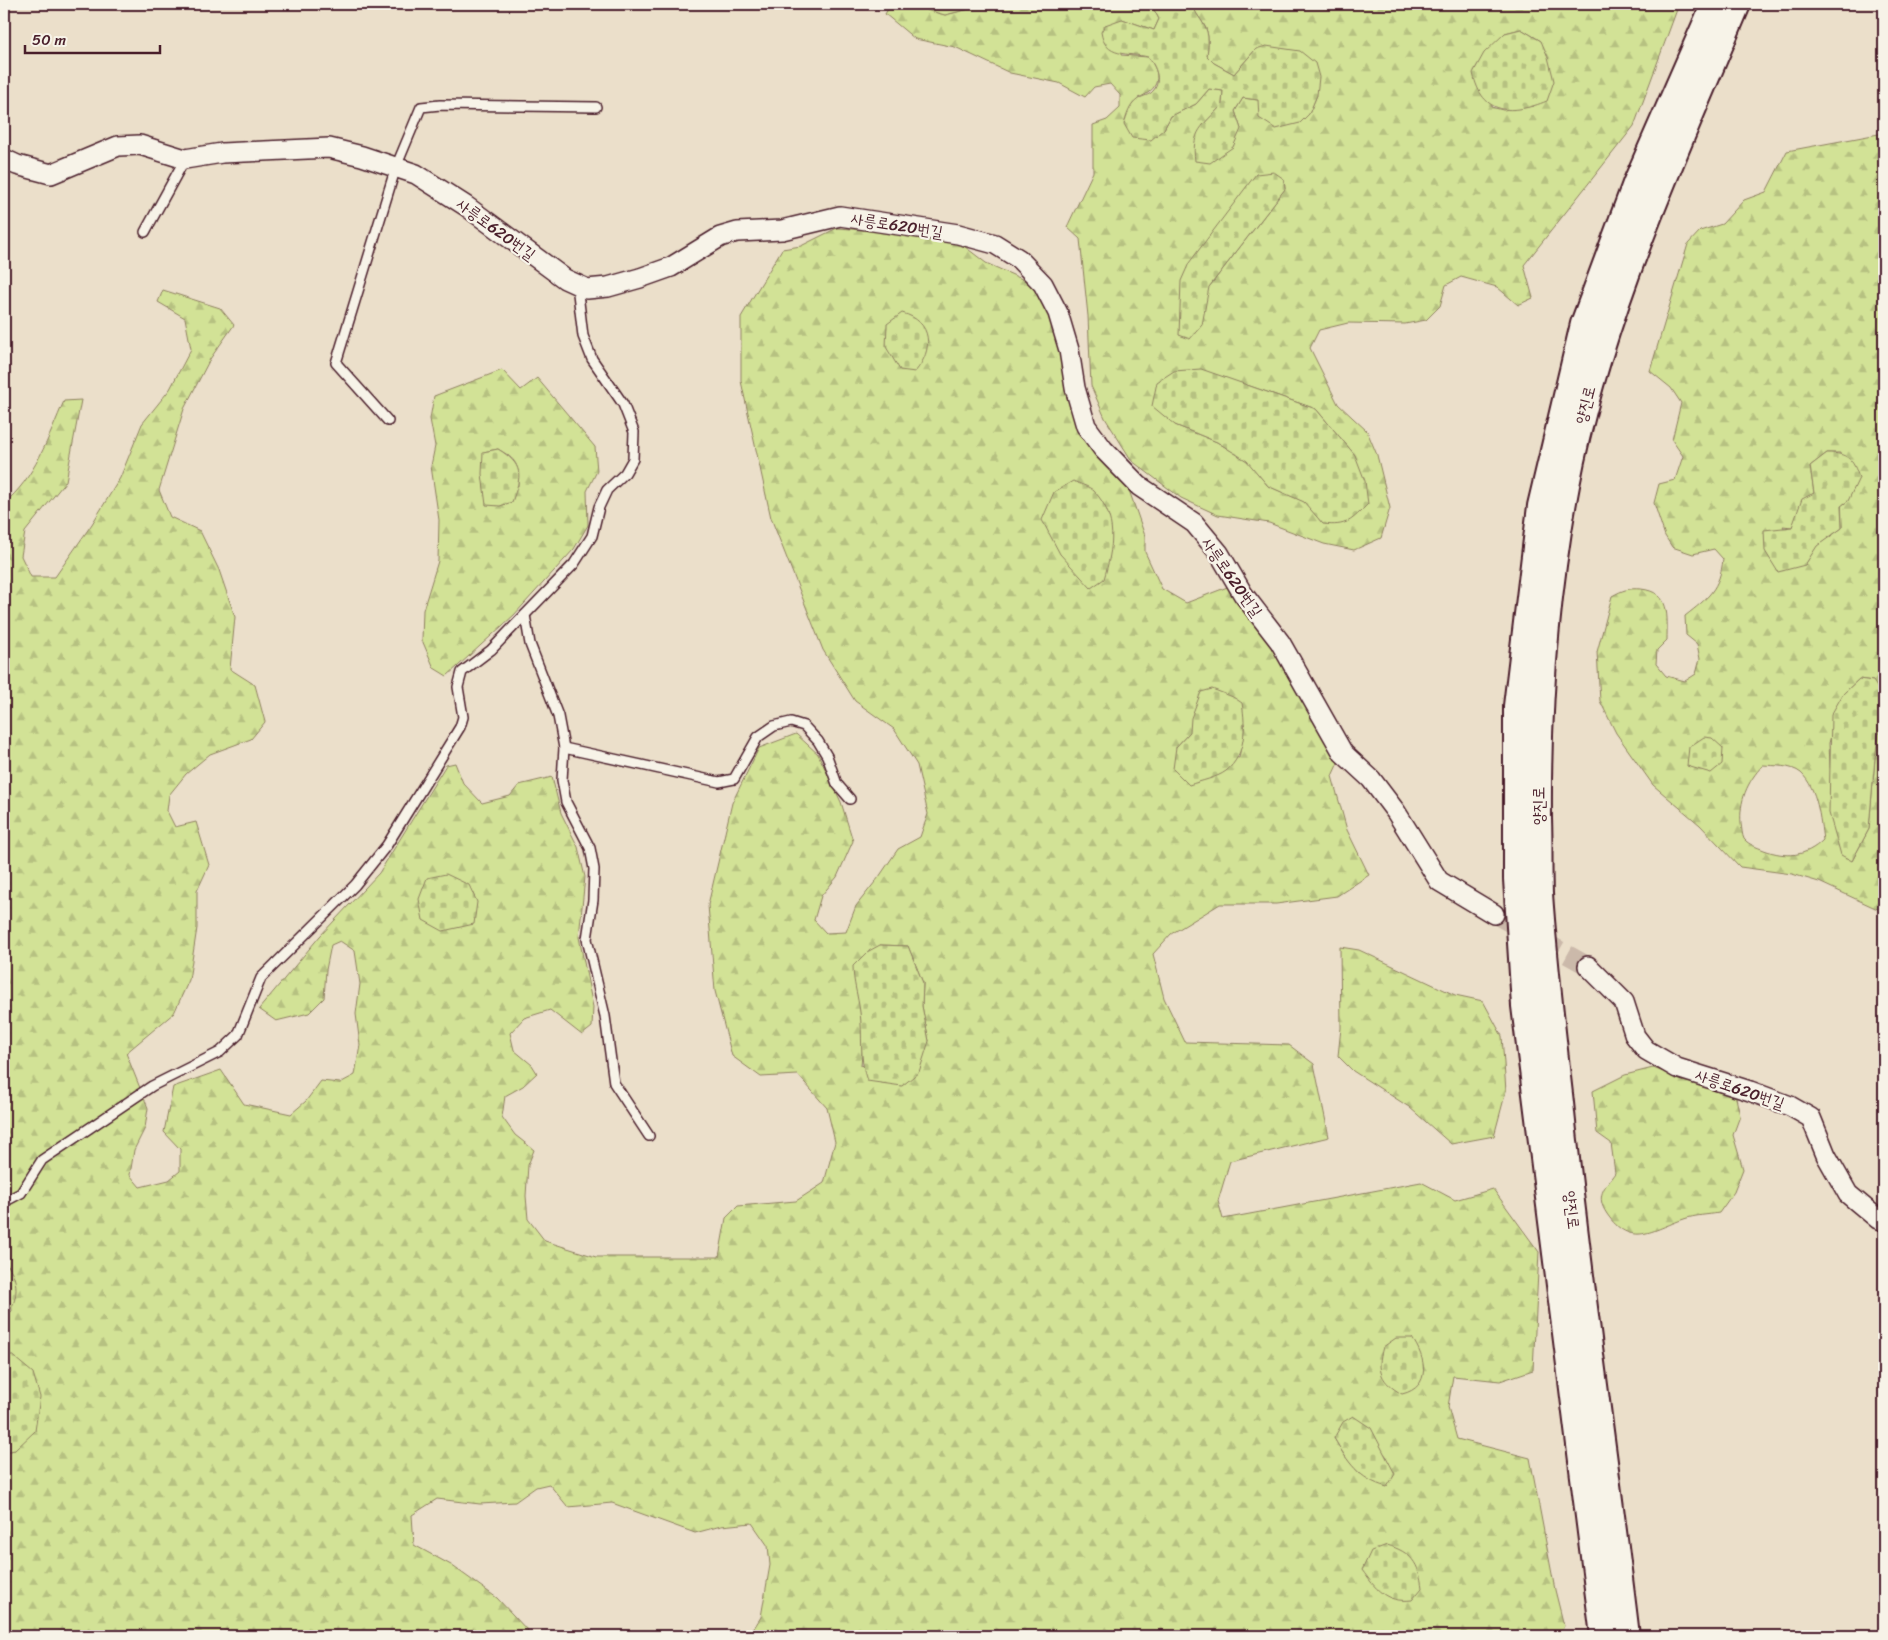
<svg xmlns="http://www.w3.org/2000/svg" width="1888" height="1640" font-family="Sriracha,'Poor Story',sans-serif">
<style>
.forest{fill:url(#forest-firs);stroke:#8e8060;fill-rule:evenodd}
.cemetery{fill:url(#cemetery-stones);stroke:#8e8060}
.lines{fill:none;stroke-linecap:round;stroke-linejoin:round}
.street-tunnel{stroke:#cbb9aa;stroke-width:19;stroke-dasharray:19 9;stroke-linecap:butt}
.lane-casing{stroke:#4a1f2b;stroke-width:12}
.street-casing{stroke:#4a1f2b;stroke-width:22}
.secondary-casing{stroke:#4a1f2b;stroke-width:30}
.lane{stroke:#f7f3e8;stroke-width:9}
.street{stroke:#f7f3e8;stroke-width:19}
.secondary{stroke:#f7f3e8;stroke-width:26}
.labels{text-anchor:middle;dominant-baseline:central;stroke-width:4.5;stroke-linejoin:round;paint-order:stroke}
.street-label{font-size:16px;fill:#4a1f2b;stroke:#f7f3e8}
</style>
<defs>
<pattern id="forest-firs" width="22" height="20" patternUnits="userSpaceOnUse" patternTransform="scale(1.25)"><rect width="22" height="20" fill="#d2e296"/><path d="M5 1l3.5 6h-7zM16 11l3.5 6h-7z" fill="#b6c181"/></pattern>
<pattern id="cemetery-stones" width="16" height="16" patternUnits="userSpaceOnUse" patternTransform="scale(1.25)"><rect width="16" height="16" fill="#d2e296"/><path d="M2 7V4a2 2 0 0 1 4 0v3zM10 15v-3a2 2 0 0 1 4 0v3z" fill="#b6c181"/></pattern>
</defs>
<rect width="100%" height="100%" fill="#ebdfca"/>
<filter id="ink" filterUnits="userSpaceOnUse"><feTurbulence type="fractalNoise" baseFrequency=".02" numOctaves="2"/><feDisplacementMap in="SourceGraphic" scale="10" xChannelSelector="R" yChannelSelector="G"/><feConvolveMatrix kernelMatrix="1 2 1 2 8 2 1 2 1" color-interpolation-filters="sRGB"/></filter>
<g filter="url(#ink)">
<g class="forest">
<path d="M891,4h35l1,6 18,5 24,-6 6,-5h176l8,15 -5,11 -32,-11 -1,36 27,2c15,18 11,33 -10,41l26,31 7,-13 25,-12 13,-15 14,2 -1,14 -20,21 39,3 -6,-18 8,-13 15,2 42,23 9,-9 8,-19 -61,-46 -22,25 -20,-11 -7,-7c1,-10 3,-22 -3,-31 -5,-9 -9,-11 -11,-21h486l-45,122 -110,139 9,33 -15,7 -21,-18 -36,-10 -15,8 -6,21 -14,14 -21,4 -57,-1 -29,7 -9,18 28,56 29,27 10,24 13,53 -9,30 -27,12 -30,-6 -55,-21 -51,-8 -37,-17 -49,-37 -27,-43 -14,-32 -3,-70 -8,-77 -13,-12 26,-55v-47l14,-5 13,-12v-13l-10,-11 -16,3 -9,10 -26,-14 -49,-10 -55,-26 -40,-8 -30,-25zM1521,29l20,12 -7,65 -31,4 -12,-3 14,-74zM1284,179l1,10 -76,98zM1244,384l72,25 39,46 -32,69 -18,-22 -37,-16 -20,-25 -31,-19 -42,-17z"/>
<path d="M1884,133v779l-65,-30 -27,-8 -52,-7 -40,-42 -47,-40 -37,-52 -16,-32 -3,-49 15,-56c11,-6 16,-8 29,-7 30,3 26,27 26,51l-10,10 -1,14 10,12 19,5 11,-7 4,-15 -3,-15 -11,-9 -1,-19c23,-18 35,-27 38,-57l-9,-10 -21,5 -21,-7 -7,-11 -11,-33 5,-19 16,-4 8,-24 -11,-16 9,-37 -10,-15 -21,-17 38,-127 12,-13 22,-7 22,-24 22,-8 21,-41zM1827,453h13l2,75 -26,18 -11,19 -22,-39 9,1 22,-34 -4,-27zM1859,679l14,2 11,17 -9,60 -6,71 -17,32 -22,-94 -1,-24 14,-49zM1763,765c12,1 28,0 38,8 17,16 19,46 22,67 -17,17 -37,18 -59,10 -7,-3 -15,-5 -20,-11 -2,-4 -2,-10 -3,-15 -2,-23 6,-42 22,-59z"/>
<path d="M837,228l114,8 35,27 56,25 56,159 31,43 16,46v16l17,37 24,14 44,-17 55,69 57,99 -10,22 15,54 22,45 -32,21 -61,8h-56l-49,30 -18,20 11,44 21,44 104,3 25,19 15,73 -99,24 -12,40 5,18 198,-37 34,18 38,-11 46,63 -6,118 -33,11 -47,-5 -5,31 9,32 73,19 25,132 9,36 -5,10h-810l12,-19 9,-52 -2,-19 -16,-23 -31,3 -26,7 -83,-30 -44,4 -19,-23 -13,3 -21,15 -35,2 -43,-5 -25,16 2,30 37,20 46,33 31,33v5h-524v-184l11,-2 -6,-97 -5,2v-39l8,-5 -3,-45 -5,-4v-759c30,-23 45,-67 60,-102l17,-1 -15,81 -41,51 -4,24 10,21h24l37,-53 28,-46 22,-54 28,-35 21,-40 -6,-31 -27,-16 5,-12 57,18 14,17 -24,34 -26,50 -25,81 11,27 30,14 19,39 16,47 -5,52 25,16 10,37 -14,17 -41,15 -24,20 -17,21 -2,16 8,16 21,-5 13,43 -12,26v37l-8,52 -15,33 -48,40 22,55 -3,20 -11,22 -4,25 10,12 29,-7 11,-9v-22l-16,-17 9,-45 48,-17 23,34 47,10 15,-13 15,-20 19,2 15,-8 5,-30 -4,-31 4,-30 -5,-33 -15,-10 -9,4 -5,25 -2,28 -15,15 -33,8 -17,-12 61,-73 59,-63 67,-108 9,-2 8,20 19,20 28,-7 9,-11 33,-8 9,36 17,34 7,30 -6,60 14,70 -1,20 -10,8 -32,-25 -26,8 -14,15 4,17 18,15 5,8 -14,13 -18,10 -3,21 13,18 19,15 -6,15 -2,31 2,23 17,22 51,16h123l7,-39 12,-12 58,-5 28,-18 11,-41 -8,-34 -29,-33 -37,2 -29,-21 -17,-65 -7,-86 24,-102 27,-55 37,-14 22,20 23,48 12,39 -16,36 -16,19 -7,24 12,13 20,-1 10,-26 23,-29 19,-28 22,-12 8,-23 -11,-49 -23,-36 -39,-28 -32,-51 -52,-132 -30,-137v-64l41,-68 19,-3zM1245,724l-6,34 -63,-11 14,-15zM880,945l28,1 15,37 -1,23 7,35 -68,25 2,-26 -3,-32zM1371,1429l7,17 9,11 -27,17 -16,-19 -10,-17z"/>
<path d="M502,370l19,20 16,-12 58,69 2,24 -10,20 1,34 -14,24 -60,66 -67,61 -13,-8 -12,-28 1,-30 15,-49 1,-41 -8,-54 4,-20 -5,-27 4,-23zM498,449c19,11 21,15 20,37l-35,-34z"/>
<polygon points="1340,947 1359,950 1455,995 1483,1001 1502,1036 1506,1091 1494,1136 1451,1144 1409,1107 1353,1071 1338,1056 1341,1028"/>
<path d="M1653,1068l83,30 4,18 -7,19 10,34 -9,23 -15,21c-11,2 -24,2 -35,6 -32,11 -53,30 -77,-5 -12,-18 -3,-26 8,-41l-4,-30 -14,-10 -4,-42 32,-16z"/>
</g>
<g class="cemetery">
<polygon points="926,4 975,4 969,9 945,15 927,10"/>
<path d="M1151,4h42c2,10 6,12 11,21 6,9 4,21 3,31l7,7 20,11 22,-25 10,-3 34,5 15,12 4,14 -2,18 -8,19 -9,9 -24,6 -17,-11 -1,-18 -15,-2 -8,13 6,18 -8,18 -23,16 -15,-2c-4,-31 8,-35 27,-56l1,-14 -14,-2 -13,15 -25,12 -7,13 -13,11 -19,-2 -8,-14c3,-9 5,-18 13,-24 4,-4 10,-4 14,-7 12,-10 5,-27 -3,-36 -20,-5 -43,2 -47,-25l4,-7 17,-6 32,11 5,-11z"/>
<path d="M1521,29l20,12 7,16 6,24 -7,20c-35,14 -65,15 -74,-28l11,-20 21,-20z"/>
<polygon points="1274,172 1284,179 1285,189 1209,287 1202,325 1190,339 1179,335 1181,281 1189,263 1256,174"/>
<path d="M902,313c31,8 32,37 13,59l-15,-2 -14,-23 1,-23z"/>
<path d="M1201,369l115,40 39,46 10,26 3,23c-16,16 -21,23 -45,20l-19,-22 -36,-16 -21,-25 -30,-19 -42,-17 -23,-19 5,-24 17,-11z"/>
<path d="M498,449c26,16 24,26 14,53l-12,4 -14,-1 -4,-31 1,-22z"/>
<path d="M1827,453c21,0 26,6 32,25l-11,23 -7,5 1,22 -25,18 -12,19 -27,7 -13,-21 -1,-21 28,-3 10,-28 12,-6 -4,-27z"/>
<path d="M1073,481c6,3 16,5 21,10 25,27 19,57 10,88l-13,9 -31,-34 -18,-34 12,-28z"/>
<polygon points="1859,679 1873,681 1884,698 1875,758 1869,829 1852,861 1841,855 1829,813 1831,715 1843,694"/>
<path d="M1212,689l21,8 9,6c4,24 4,52 -16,68 -9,7 -26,10 -37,14l-16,-16 3,-22 14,-15 1,-14 10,-26z"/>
<polygon points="1704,737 1712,738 1723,748 1722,764 1711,773 1687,766 1689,747"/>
<polygon points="446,874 469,885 477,902 474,924 443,931 423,920 419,899 427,878"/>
<path d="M880,945l28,1 15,37 -1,23 7,35 -10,31 -17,14 -35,-5c-8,-22 -4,-46 -7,-69 -2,-16 -7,-30 -7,-46l14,-14z"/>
<path d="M4,1262c16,13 16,42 0,54z"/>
<path d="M1396,1338h16c14,20 20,49 -10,56 -21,-12 -26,-23 -19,-47z"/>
<polygon points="9,1353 33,1373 40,1397 35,1431 15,1450 4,1452 4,1355"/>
<path d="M1353,1416l18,12 24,46 -8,13c-29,-8 -39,-25 -53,-49l9,-16z"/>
<path d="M1387,1545c24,7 32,18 35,43l-10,12c-27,3 -36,-11 -50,-30l9,-19z"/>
</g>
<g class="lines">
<polyline class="street-tunnel" points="1494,914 1588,966"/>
<defs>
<g id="lane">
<polyline points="145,232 185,159"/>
<polyline points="388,421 336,363 396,167 421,107 440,105 596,107"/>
<polyline points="525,615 530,644 558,716 564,748 562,780 566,802 590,848 594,869 593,900 587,939 605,1016 614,1083 649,1136"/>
<polyline points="564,748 719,782 734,779 758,737 774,726 791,722 804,726 818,741 827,756 837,784 850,799"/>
<polyline points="4,1202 21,1193 42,1160 152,1086 220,1052 238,1035 261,978 355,885 387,845 460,727 463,717 458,687 462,672 491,650 574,564 592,536 599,507 607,490 625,473 633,459 634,432 623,404 592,359 583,336 577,285"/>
</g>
<g id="street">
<polyline points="4,159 17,165 51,174 118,146 140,145 185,159 222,153 329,148 362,156 416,174 466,206 565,279 587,289 608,287 640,278 671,267 720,237 737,232 782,230 840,216 958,234 995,244 1019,259 1043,284 1058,313 1069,350 1075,388 1086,426 1103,449 1139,486 1194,523 1219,553 1243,594 1280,642 1343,753 1371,779 1396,812 1439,881 1494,914"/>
<polyline points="1588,966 1624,1002 1635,1036 1646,1050 1677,1068 1750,1091 1790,1106 1811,1118 1826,1155 1848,1194 1878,1219 1884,1221"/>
</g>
<g id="secondary">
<polyline points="1604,1636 1525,1006 1517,879 1517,706 1541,506 1584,324 1636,184 1715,4"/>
<path d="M1626,1636c-21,-178 -48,-355 -66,-533 -8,-69 -16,-139 -21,-209 -1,-25 0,-50 -1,-75 -1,-112 7,-224 28,-334 32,-168 105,-324 171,-481"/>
</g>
</defs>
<use href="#lane" class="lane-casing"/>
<use href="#street" class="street-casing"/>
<use href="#secondary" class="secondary-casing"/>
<use href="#lane" class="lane"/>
<use href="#street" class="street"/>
<use href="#secondary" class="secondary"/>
</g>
</g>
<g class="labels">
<g class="street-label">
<text transform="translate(897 225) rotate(9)">사릉로620번길</text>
<text transform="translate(496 229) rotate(36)">사릉로620번길</text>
<text transform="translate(1585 405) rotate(-76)">양진로</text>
<text transform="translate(1232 577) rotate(55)">사릉로620번길</text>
<text transform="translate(1538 806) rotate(-90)">양진로</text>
<text transform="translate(1740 1089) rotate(19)">사릉로620번길</text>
<text transform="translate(1572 1210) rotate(83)">양진로</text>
</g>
</g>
<rect width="1888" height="1640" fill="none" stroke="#f7f3e8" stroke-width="20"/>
<rect x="10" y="10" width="1868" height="1620" fill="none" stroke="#4a1f2b" stroke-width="2" filter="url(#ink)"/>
<path d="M25 45v8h135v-8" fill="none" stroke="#4a1f2b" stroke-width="2.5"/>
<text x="32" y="45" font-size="15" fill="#4a1f2b" stroke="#f7f3e8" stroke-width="4" paint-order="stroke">50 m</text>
</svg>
